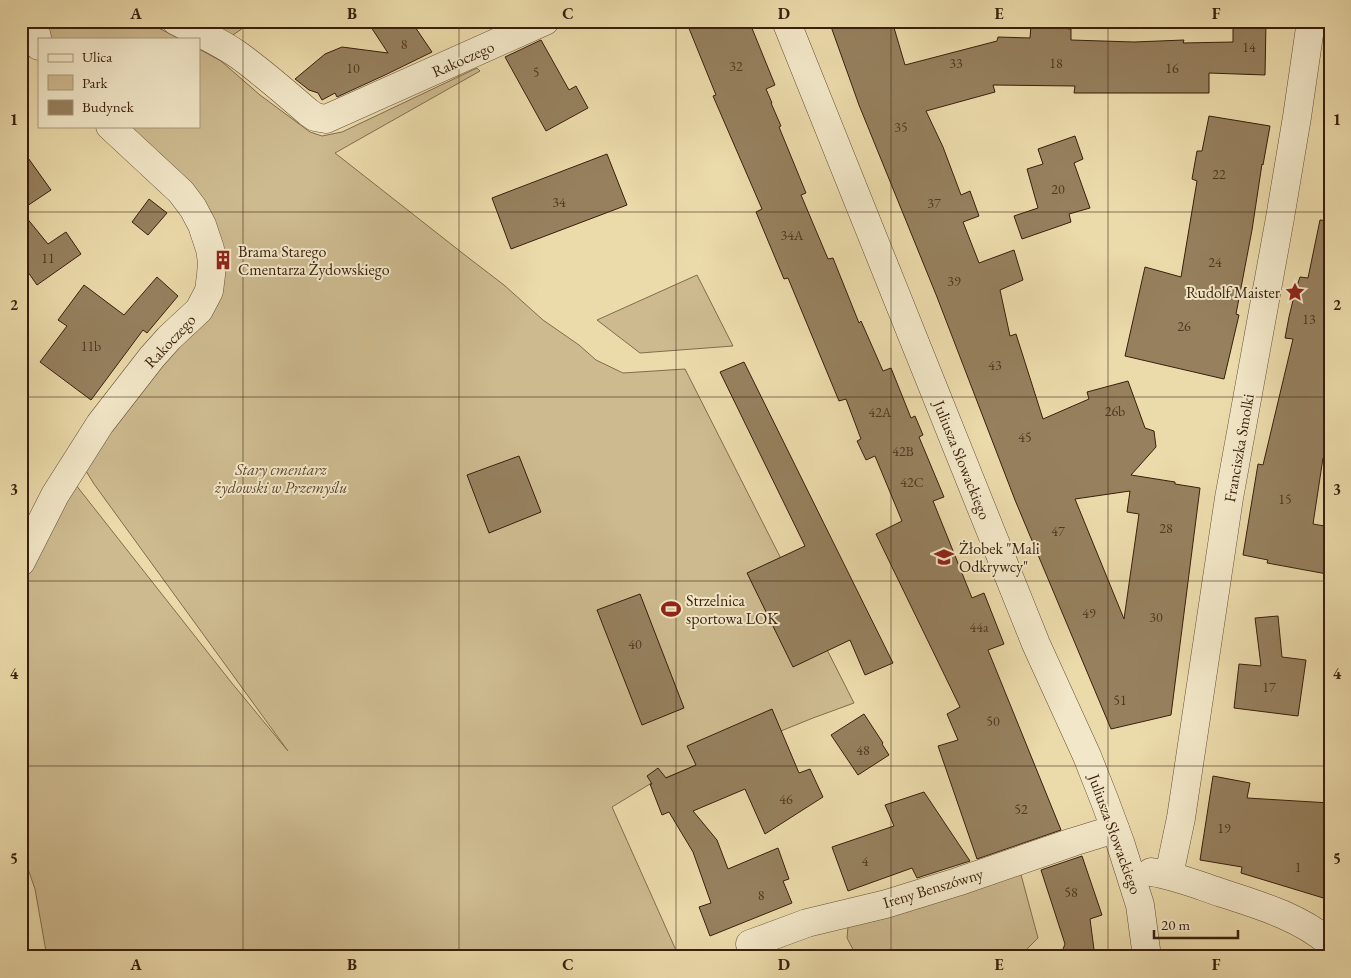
<svg xmlns="http://www.w3.org/2000/svg" width="1351" height="978" font-family="'EB Garamond',serif">
<style>
.green{fill:#cdba8f;stroke:#836c4e}
.building{fill:#96805e;stroke:#391f0c;fill-rule:evenodd}
.lines{fill:none;stroke-linecap:round;stroke-linejoin:round}
.minor-casing{stroke:#664e34;stroke-width:29}
.minor{stroke:#f2e7c8;stroke-width:28}
.grid{fill:none;stroke:#391f0c;stroke-width:1;stroke-opacity:0.55}
.labels{text-anchor:middle;dominant-baseline:central;stroke-width:4;stroke-linejoin:round;paint-order:stroke}
.number-label{font-size:14px;fill:#503720}
.street-label{font-size:16px;fill:#391f0c;stroke:#f2e7c8}
.poi-label{font-size:16px;fill:#391f0c;stroke:#f2e7c8;text-anchor:start}
.park-label{font-size:16px;font-style:italic;fill:#5e462d;stroke:#f2e7c8}
.neatline{fill:none;stroke:#391f0c;stroke-width:2}
.grid-label{font-size:16px;text-anchor:middle;font-weight:bold;fill:#391f0c}
</style>
<rect width="100%" height="100%" fill="#ebdaaa"/>
<filter id="stains"><feTurbulence type="fractalNoise" baseFrequency=".004" numOctaves="4"/><feColorMatrix values="0 0 0 0 .2 0 0 0 0 .09 0 0 0 0 .02 0 0 0 .5 -.17"/></filter>
<radialGradient id="worn" r=".72"><stop offset=".6" stop-color="#630" stop-opacity="0"/><stop offset="1" stop-color="#630" stop-opacity=".3"/></radialGradient>
<g class="green">
<polygon points="43,21 145,21 180,39 46,39"/>
<polygon points="207,21 253,21 233,35"/>
<polygon points="199,49 221,61 260,95 310,132 322,136 342,132 477,68 480,71 335,153 470,259 504,285 543,320 579,345 596,360 623,373 685,369 854,703 813,718 650,784 612,807 679,957 47,957 35,889 21,849 21,583 26,566 72,480 231,682 288,751 94,484 86,471 94,451 223,271 123,126 199,126"/>
<polygon points="697,275 733,346 640,353 597,320"/>
<polygon points="1020,871 1038,938 1027,949 1029,957 857,957 847,938 848,927"/>
</g>
<g class="building">
<polygon points="367,21 411,21 432,52 385,75 337,97 335,93 322,100 318,93 309,90 295,79 325,54 342,47 388,53"/>
<polygon points="686,21 749,21 775,85 766,89 772,103 771,103 781,126 779,127 806,193 801,195 828,259 833,258 859,323 861,321 883,371 891,368 911,418 915,416 923,435 919,437 944,497 933,501 972,598 984,593 1004,644 988,650 1061,830 977,859 938,746 958,740 947,714 960,707 876,534 902,521 875,456 866,460 857,441 861,439 846,399 839,401 788,278 784,279 756,212 762,209 713,96 716,95"/>
<path d="M829,21h63l13,44 92,-24 1,-4 32,1 1,-13 40,4v11l63,2 50,-2 -1,3 50,-1v-21h33l-1,54 -56,-2v20h-135l1,-7 -82,-1 2,7 -69,19 17,36 18,48 9,-4 9,25 -16,6 16,41 35,-13 9,30 -23,10 10,46 6,-2 27,85 46,-20 -2,-7 41,-11 17,47 9,3 2,16 -25,28 44,7v2l25,4 -29,227 -60,14 -96,-229 -78,-203 -78,-192zM1130,491l-3,21 12,2 -15,105 -49,-120z"/>
<polygon points="541,40 569,90 576,86 588,108 546,131 505,57"/>
<polygon points="1209,116 1270,126 1263,165 1262,164 1252,230 1236,314 1239,315 1224,379 1125,356 1145,267 1181,277 1197,181 1192,179 1197,151 1202,151"/>
<polygon points="1075,136 1083,159 1074,163 1090,208 1069,214 1071,222 1022,239 1014,216 1038,208 1027,169 1043,164 1038,149"/>
<polygon points="21,148 51,190 21,210"/>
<polygon points="607,154 627,205 511,249 492,198"/>
<polygon points="149,199 167,213 148,235 132,222"/>
<polygon points="21,211 48,244 66,232 81,254 37,285 21,262"/>
<polygon points="1320,220 1330,221 1330,459 1323,458 1313,524 1330,527 1330,570 1328,570 1327,574 1267,563 1268,560 1243,555 1258,464 1263,465 1293,339 1285,338 1289,317 1295,292 1300,277 1308,278"/>
<polygon points="157,277 178,296 147,333 143,330 91,400 40,362 67,326 58,320 84,285 124,315"/>
<polygon points="744,362 893,663 865,675 850,640 793,667 747,573 805,546 720,372"/>
<polygon points="519,456 541,512 489,533 467,475"/>
<polygon points="640,594 684,708 642,725 597,610"/>
<polygon points="1278,616 1282,657 1306,660 1298,716 1234,708 1239,664 1261,666 1255,618"/>
<polygon points="772,709 799,773 810,769 823,797 765,834 745,789 693,811 717,840 728,869 778,848 789,879 783,881 792,903 710,936 699,907 711,903 693,852 669,812 662,815 650,784 652,784 647,776 658,768 666,778 696,765 687,746"/>
<polygon points="864,714 883,743 882,744 889,755 858,775 831,735"/>
<polygon points="1213,776 1250,783 1247,798 1330,803 1330,900 1241,873 1242,867 1200,860"/>
<polygon points="924,792 970,861 917,878 912,868 848,891 832,847 894,826 885,805"/>
<polygon points="1082,856 1102,915 1090,919 1095,957 1060,957 1065,944 1041,870"/>
</g>
<g class="lines">
<defs>
<g id="minor">
<polyline points="33,21 39,46"/>
<path d="M176,21c20,10 42,20 61,33 25,18 48,38 71,58l7,5 11,2 219,-98"/>
<polyline points="786,21 1036,644 1087,756 1104,799 1120,842 1140,905 1147,957"/>
<polyline points="21,562 55,495 100,424 152,357 169,338 199,310 209,291 211,275 212,262 210,249 202,225 193,208 181,192 110,126"/>
<path d="M1151,872c25,4 47,13 71,21 37,12 78,24 108,50"/>
<polyline points="1169,875 1181,818 1229,498 1280,218 1297,117 1311,21"/>
<polyline points="750,944 807,923 886,904 957,882 1073,842 1115,829"/>
</g>
</defs>
<use href="#minor" class="minor-casing"/>
<use href="#minor" class="minor"/>
</g>
<path class="grid" d="M243,21v936M459,21v936M676,21v936M891,21v936M1108,21v936M21,212h1309M21,397h1309M21,581h1309M21,766h1309"/>
<defs>
<symbol id="building-bare" viewBox="-9 -9 18 18"><path d="M-4-6H4V6H1V3H-1V6H-4ZM-2.5-4.3h1.7v1.8h-1.7ZM.8-4.3h1.7v1.8H.8ZM-2.5-1h1.7V.8h-1.7ZM.8-1h1.7V.8H.8Z" fill="#8f2418" stroke="#f2e7c8" stroke-width="2.5" paint-order="stroke"/></symbol>
<symbol id="sight-bare" viewBox="-9 -9 18 18"><path d="M0-6L1.8-2.2L6-1.7L2.9 1.2L3.7 5.4L0 3.3L-3.7 5.4L-2.9 1.2L-6-1.7L-1.8-2.2Z" fill="#8f2418" stroke="#f2e7c8" stroke-width="2.5" paint-order="stroke"/></symbol>
<symbol id="school-bare" viewBox="-9 -9 18 18"><path d="M0-5L7-2L0 1L-7-2ZM-4 1L0 2.5L4 1V4Q0 6-4 4Z" fill="#8f2418" stroke="#f2e7c8" stroke-width="2.5" paint-order="stroke"/></symbol>
<symbol id="stadium-bare" viewBox="-9 -9 18 18"><path d="M0-5a6.5 5 0 1 0 0 10a6.5 5 0 1 0 0-10ZM-3.5-1.8h7v3.6h-7Z" fill="#8f2418" stroke="#f2e7c8" stroke-width="2.5" paint-order="stroke"/></symbol>
</defs>
<g fill-rule="evenodd">
<use href="#building-bare" x="209" y="246" width="28" height="28"/>
<use href="#sight-bare" x="1281" y="278" width="28" height="28"/>
<use href="#school-bare" x="930" y="543" width="28" height="28"/>
<use href="#stadium-bare" x="657" y="595" width="28" height="28"/>
</g>
<g class="labels">
<g class="number-label">
<text x="404" y="44">8</text>
<text x="1249" y="47">14</text>
<text x="956" y="63">33</text>
<text x="1056" y="63">18</text>
<text x="736" y="66">32</text>
<text x="353" y="68">10</text>
<text x="1172" y="68">16</text>
<text x="536" y="72">5</text>
<text x="901" y="127">35</text>
<text x="1219" y="174">22</text>
<text x="1058" y="189">20</text>
<text x="559" y="202">34</text>
<text x="934" y="203">37</text>
<text x="792" y="235">34A</text>
<text x="48" y="258">11</text>
<text x="1215" y="262">24</text>
<text x="954" y="281">39</text>
<text x="1309" y="319">13</text>
<text x="1184" y="326">26</text>
<text x="91" y="346">11b</text>
<text x="995" y="365">43</text>
<text x="1115" y="411">26b</text>
<text x="880" y="412">42A</text>
<text x="1025" y="437">45</text>
<text x="903" y="451">42B</text>
<text x="912" y="482">42C</text>
<text x="1285" y="499">15</text>
<text x="1166" y="528">28</text>
<text x="1058" y="531">47</text>
<text x="1089" y="613">49</text>
<text x="1156" y="617">30</text>
<text x="979" y="627">44a</text>
<text x="635" y="644">40</text>
<text x="1269" y="687">17</text>
<text x="1120" y="700">51</text>
<text x="993" y="721">50</text>
<text x="863" y="750">48</text>
<text x="786" y="799">46</text>
<text x="1021" y="809">52</text>
<text x="1224" y="828">19</text>
<text x="865" y="861">4</text>
<text x="1298" y="867">1</text>
<text x="1071" y="892">58</text>
<text x="761" y="895">8</text>
</g>
<g class="street-label">
<text transform="translate(463 59) rotate(-24)">Rakoczego</text>
<text transform="translate(170 341) rotate(-47)">Rakoczego</text>
<text transform="translate(1239 448) rotate(-80)">Franciszka Smolki</text>
<text transform="translate(962 460) rotate(68)">Juliusza Słowackiego</text>
<text transform="translate(1115 834) rotate(70)">Juliusza Słowackiego</text>
<text transform="translate(933 888) rotate(-17)">Ireny Benszówny</text>
</g>
<g class="poi-label">
<text x="238" y="251">Brama Starego<tspan x="238" dy="18">Cmentarza Żydowskiego</tspan></text>
<text x="1280" y="292" text-anchor="end">Rudolf Maister</text>
<text x="959" y="548">Żłobek "Mali<tspan x="959" dy="18">Odkrywcy"</tspan></text>
<text x="686" y="600">Strzelnica<tspan x="686" dy="18">sportowa LOK</tspan></text>
</g>
<g class="park-label">
<text x="281" y="469">Stary cmentarz<tspan x="281" dy="18">żydowski w Przemyślu</tspan></text>
</g>
</g>
<rect width="1351" height="978" fill="none" stroke="#ebdaaa" stroke-width="55"/>
<rect x="38" y="38" width="162" height="90" fill="#f2e7c8" stroke="#a8977d"/>
<rect x="48" y="54" width="25" height="8" fill="#f2e7c8" stroke="#a8977d"/>
<text x="82" y="62" font-size="15" fill="#391f0c">Ulica</text>
<rect x="48" y="75" width="25" height="15" fill="#cdba8f" stroke="#a8977d"/>
<text x="82" y="88" font-size="15" fill="#391f0c">Park</text>
<rect x="48" y="100" width="25" height="15" fill="#96805e" stroke="#a8977d"/>
<text x="82" y="112" font-size="15" fill="#391f0c">Budynek</text>
<path d="M1154 930v8h84v-8" fill="none" stroke="#391f0c" stroke-width="2.5"/>
<text x="1161" y="930" font-size="15" fill="#391f0c" stroke="#f2e7c8" stroke-width="4" paint-order="stroke">20 m</text>
<rect x="28" y="28" width="1296" height="922" class="neatline"/>
<g class="grid-label">
<text x="136" y="19">A</text>
<text x="352" y="19">B</text>
<text x="568" y="19">C</text>
<text x="784" y="19">D</text>
<text x="999" y="19">E</text>
<text x="1216" y="19">F</text>
<text x="14" y="125">1</text>
<text x="1337" y="125">1</text>
<text x="14" y="310">2</text>
<text x="1337" y="310">2</text>
<text x="14" y="495">3</text>
<text x="1337" y="495">3</text>
<text x="14" y="679">4</text>
<text x="1337" y="679">4</text>
<text x="14" y="864">5</text>
<text x="1337" y="864">5</text>
<text x="136" y="970">A</text>
<text x="352" y="970">B</text>
<text x="568" y="970">C</text>
<text x="784" y="970">D</text>
<text x="999" y="970">E</text>
<text x="1216" y="970">F</text>
</g>
<rect width="100%" height="100%" filter="url(#stains)"/>
<rect width="100%" height="100%" fill="url(#worn)"/>
</svg>
